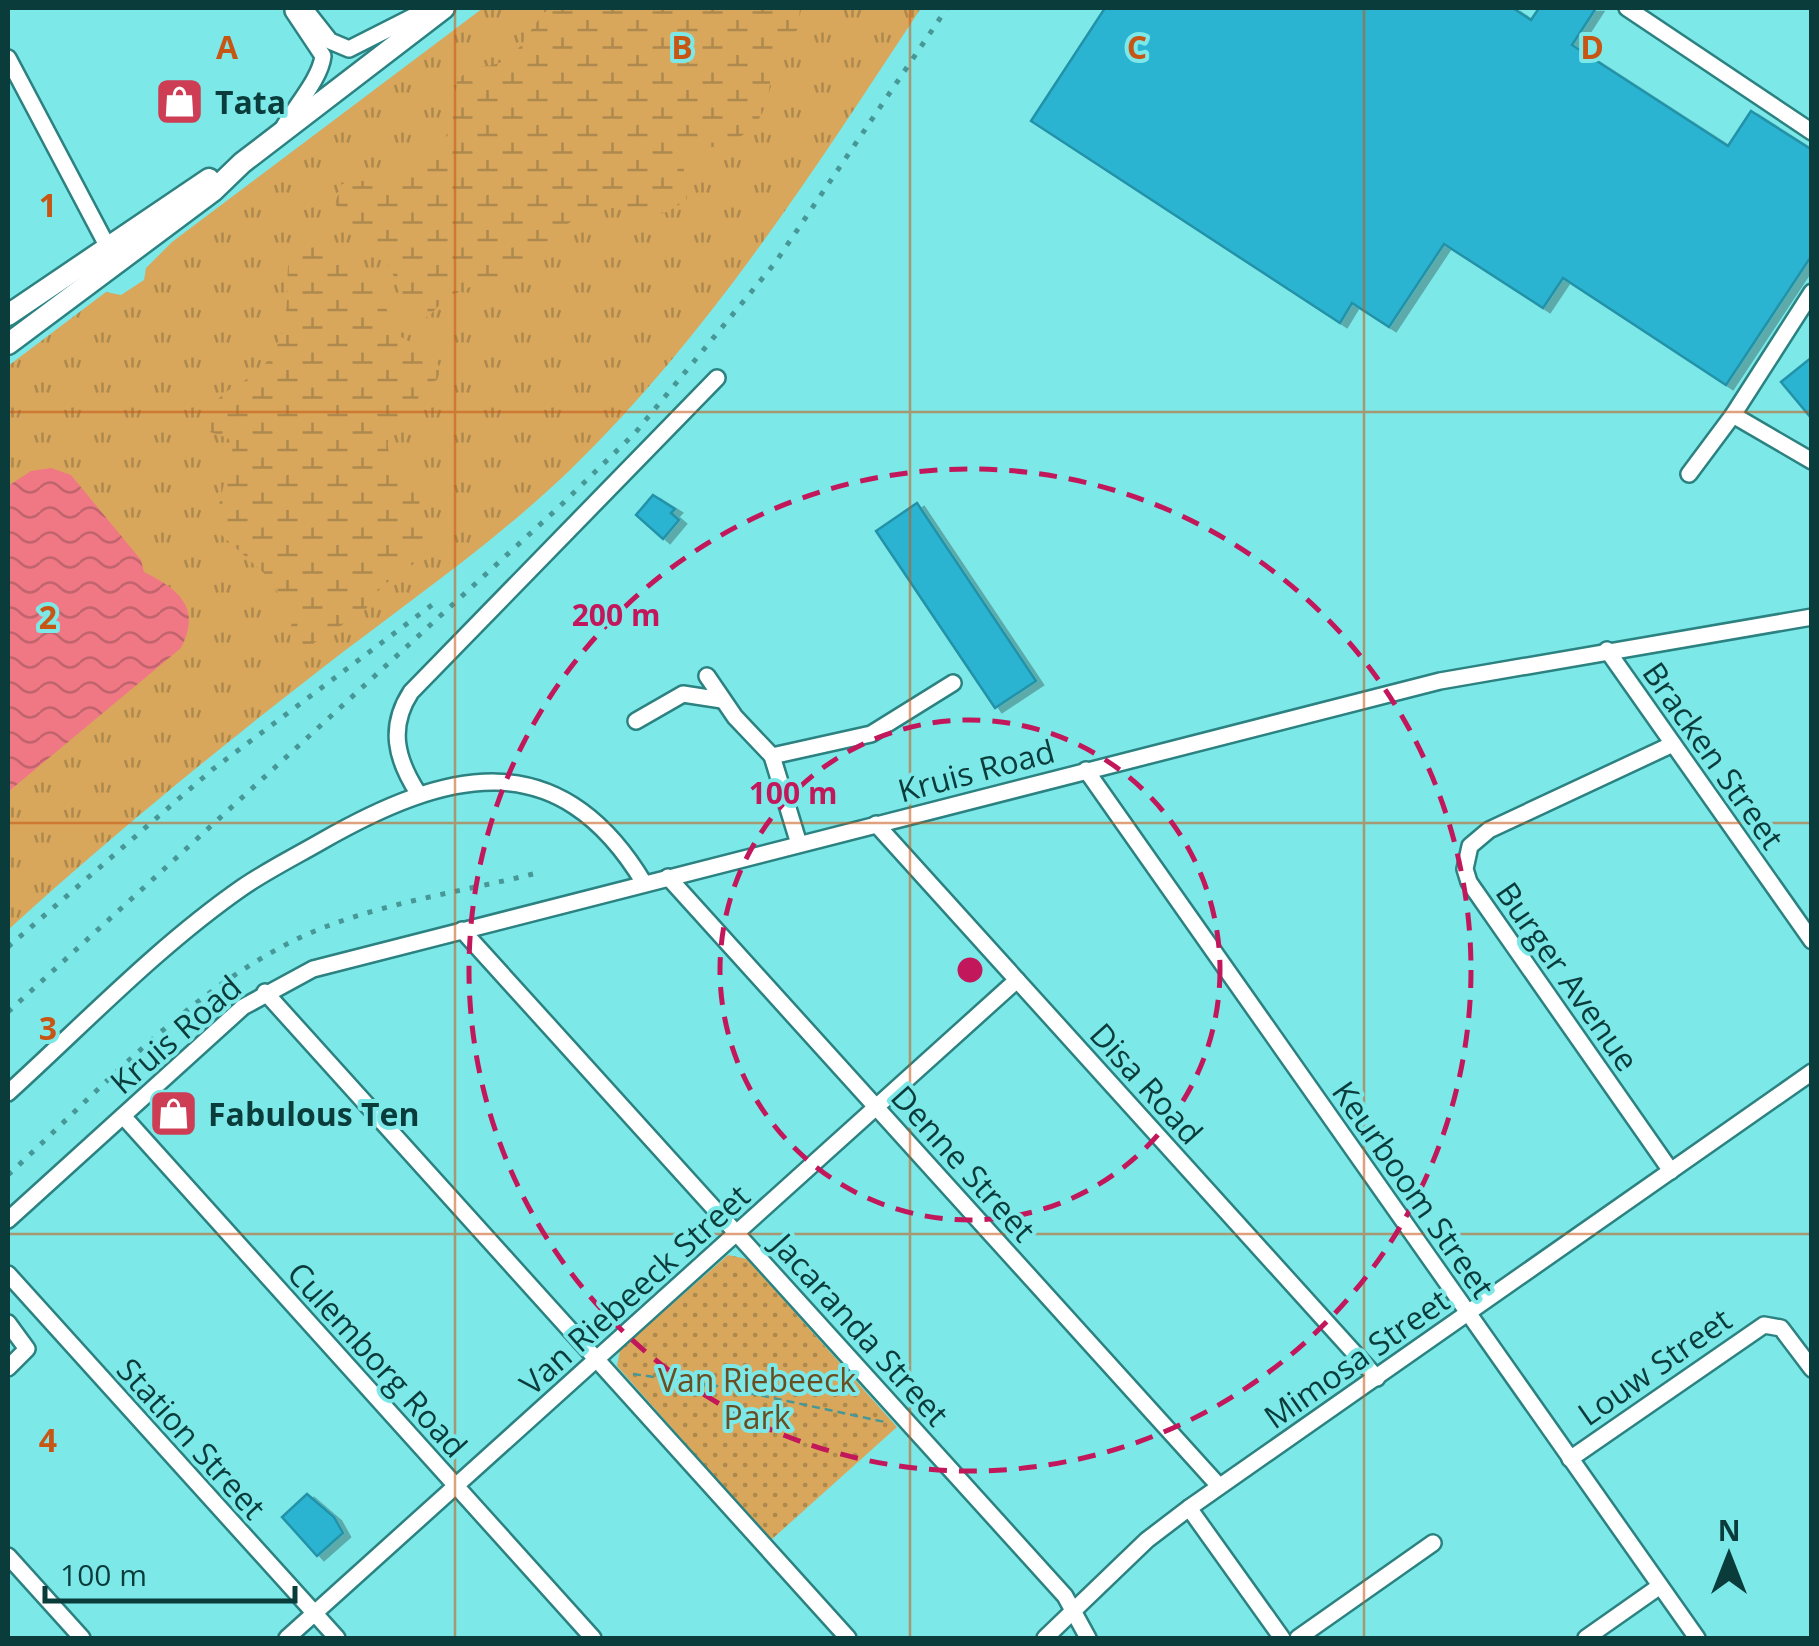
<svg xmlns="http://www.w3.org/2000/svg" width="1819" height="1646" font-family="'Open Sans',sans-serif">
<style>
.grass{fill:url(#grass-tufts)}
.wetland{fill:url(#wetland-marsh)}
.park{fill:url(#park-dots)}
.water{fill:url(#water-waves)}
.building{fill:#2bb4d1;stroke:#2492a9;stroke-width:2.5;filter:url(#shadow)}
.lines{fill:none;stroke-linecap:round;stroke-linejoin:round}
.minor-casing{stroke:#2c8181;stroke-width:20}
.major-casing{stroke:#2c8181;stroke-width:25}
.path{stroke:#479797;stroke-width:2.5;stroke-dasharray:8 5;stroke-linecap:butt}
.minor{stroke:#fff;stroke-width:15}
.major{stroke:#fff;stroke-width:20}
.rail{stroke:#479797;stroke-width:5;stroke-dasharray:5 10;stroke-linecap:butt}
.grid{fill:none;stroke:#c75513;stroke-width:2.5;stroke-opacity:0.55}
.ring{fill:none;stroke:#c2185b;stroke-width:5;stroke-dasharray:18 12}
.labels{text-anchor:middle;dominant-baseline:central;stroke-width:8;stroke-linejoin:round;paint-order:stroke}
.poi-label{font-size:32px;font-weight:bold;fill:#0b3c3c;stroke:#7de8e8;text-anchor:start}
.street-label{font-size:32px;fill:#0b3c3c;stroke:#7de8e8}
.park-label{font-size:32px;fill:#6a4e23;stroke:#7de8e8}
.grid-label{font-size:32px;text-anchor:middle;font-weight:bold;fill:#c75513;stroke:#7de8e8;stroke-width:8;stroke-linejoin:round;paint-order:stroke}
.centre{fill:#c2185b;stroke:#7de8e8;stroke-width:5}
.ring-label{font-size:30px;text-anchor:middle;font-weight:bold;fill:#c2185b;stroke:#7de8e8;stroke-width:8;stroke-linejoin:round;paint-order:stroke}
</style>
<defs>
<pattern id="grass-tufts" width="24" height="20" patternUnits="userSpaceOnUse" patternTransform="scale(2.5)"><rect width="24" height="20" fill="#d9a75c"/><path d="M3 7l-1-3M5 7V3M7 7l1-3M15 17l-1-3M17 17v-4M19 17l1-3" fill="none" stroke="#ae894d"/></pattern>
<pattern id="wetland-marsh" width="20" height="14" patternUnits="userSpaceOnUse" patternTransform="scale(2.5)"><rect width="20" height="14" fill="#d9a75c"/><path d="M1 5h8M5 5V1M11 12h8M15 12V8" fill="none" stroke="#ae894d"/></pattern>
<pattern id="park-dots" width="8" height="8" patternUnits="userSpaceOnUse" patternTransform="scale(2.5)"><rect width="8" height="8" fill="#d9a75c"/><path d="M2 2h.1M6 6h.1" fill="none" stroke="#ae894d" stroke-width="1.8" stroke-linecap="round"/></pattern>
<pattern id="water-waves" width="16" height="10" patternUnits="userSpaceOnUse" patternTransform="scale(2.5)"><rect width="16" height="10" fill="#f07884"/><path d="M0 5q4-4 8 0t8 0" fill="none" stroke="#c1646d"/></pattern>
<filter id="shadow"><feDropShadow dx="7" dy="4" stdDeviation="0" flood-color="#0004"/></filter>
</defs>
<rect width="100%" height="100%" fill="#7de8e8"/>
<path class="grass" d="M483,8h438c-107,162 -211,326 -351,462 -77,74 -165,134 -249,199 -107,83 -212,169 -313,261v-564l98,-74 15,3 23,-15 2,-12 26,-26z"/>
<g class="wetland">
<path d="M549,8h251l-2,21 -28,29c3,42 -7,76 -51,87 -16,5 -23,5 -36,16l4,38c-45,36 -55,0 -93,11 -33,10 -52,43 -80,60 -35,23 -53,7 -85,47l-19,-1c-12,-17 -11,-34 -22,-51 -17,-22 -39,-37 -53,-62l7,-19c43,-6 97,-13 110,-64 4,-12 3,-27 5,-40l16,-13c50,0 47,-31 76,-59z"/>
<path d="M306,239c45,6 78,55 91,96l34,18 10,16 -4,11 -17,7 -3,20c-7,11 -21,16 -27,28 -11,25 22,38 29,60 2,8 -2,14 -1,23 1,14 13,21 10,36l-46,32 -17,24 -51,33 -8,19 -17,-8 3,-38 -25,-40 -50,-45 -2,-10 18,-74 -5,-9 -18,-6c-4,-49 39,-41 60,-75 25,-38 13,-66 20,-107z"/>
</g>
<polygon class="park" points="728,1255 747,1259 897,1427 771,1540 617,1366 620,1350"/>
<path class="water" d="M51,468l20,7 70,85 3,12c34,17 58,35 37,76l-173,144v-306l23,-15z"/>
<g class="building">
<polygon points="1105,8 1513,8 1531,20 1539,8 1596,8 1572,45 1728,146 1751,111 1812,150 1812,255 1726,385 1563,278 1543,308 1444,244 1389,327 1352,303 1340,323 1031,121"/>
<polygon points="1812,357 1812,419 1781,382"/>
<polygon points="653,495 675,509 671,513 679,520 663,539 636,515"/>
<polygon points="917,503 1036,681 995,708 876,531"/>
<polygon points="307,1494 334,1517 343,1533 317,1556 282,1517"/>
</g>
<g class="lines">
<defs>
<g id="minor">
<polyline points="304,8 330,41 349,49 430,8"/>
<polyline points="1627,8 1812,132"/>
<polyline points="8,58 111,253"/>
<path d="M282,130c12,-23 38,-50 41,-74l-30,-45"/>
<polyline points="1733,415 1812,292"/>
<polyline points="1689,474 1733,415 1812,461"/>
<polyline points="1607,650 1812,941"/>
<polyline points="707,676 735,717 772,756 799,844"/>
<polyline points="636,721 683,694 722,700"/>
<polyline points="772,756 871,734 953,683"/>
<polyline points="1086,770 1697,1638"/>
<path d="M418,793c-22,-34 -30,-66 -7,-101l306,-314"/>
<polyline points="876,824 1377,1378"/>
<polyline points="668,877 1219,1486"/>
<polyline points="462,930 1065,1596 1088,1638"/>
<polyline points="265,992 848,1638"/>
<path d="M8,1093c76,-69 150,-147 235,-206 25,-17 53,-31 79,-46 123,-70 236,-101 322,42"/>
<polyline points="123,1116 593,1638"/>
<polyline points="1671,1171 1469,882 1465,869 1470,846 1489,830 1673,744"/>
<polyline points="8,1220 243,1007 313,969 1440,681 1812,617"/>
<polyline points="8,1274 337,1638"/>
<polyline points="8,1323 27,1349 8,1368"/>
<polyline points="1570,1459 1764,1325 1781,1328 1812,1369"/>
<polyline points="1189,1508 1282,1638"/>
<polyline points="8,1556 82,1638"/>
<polyline points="287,1638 1017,980"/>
<polyline points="1045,1638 1147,1540 1189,1508 1812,1072"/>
<polyline points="1298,1638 1433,1543"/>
<polyline points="1586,1638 1660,1586"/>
</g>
<g id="major">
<polyline points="8,315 209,179"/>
<polyline points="8,344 213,191 242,163 444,8"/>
</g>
</defs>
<use href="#minor" class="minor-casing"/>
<use href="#major" class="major-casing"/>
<polyline class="path" points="633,1374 717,1386 885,1422"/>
<use href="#minor" class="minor"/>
<use href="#major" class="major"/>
<g class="rail">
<polyline points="8,947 213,769 432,605"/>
<polyline points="8,1012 558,508 635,433 775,263 947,8"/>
<path d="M8,1175c90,-83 178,-182 289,-236 71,-34 159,-46 236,-65"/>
</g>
</g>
<path class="grid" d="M455,8v1630M910,8v1630M1364,8v1630M8,412h1804M8,823h1804M8,1234h1804"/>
<g class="ring">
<circle cx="970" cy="970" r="250"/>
<circle cx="970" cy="970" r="501"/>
</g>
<defs>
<symbol id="shop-square" viewBox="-11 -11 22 22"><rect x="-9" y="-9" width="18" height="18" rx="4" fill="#cd3d54" stroke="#7de8e8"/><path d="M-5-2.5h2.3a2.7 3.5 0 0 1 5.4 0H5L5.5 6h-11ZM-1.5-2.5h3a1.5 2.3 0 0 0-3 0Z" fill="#fff"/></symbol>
</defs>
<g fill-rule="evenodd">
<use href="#shop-square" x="152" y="74" width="55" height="55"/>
<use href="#shop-square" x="146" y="1086" width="55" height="55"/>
</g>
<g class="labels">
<g class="poi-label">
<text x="215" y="101">Tata</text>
<text x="208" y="1113">Fabulous Ten</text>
</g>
<g class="street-label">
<text transform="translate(1714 755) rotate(55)">Bracken Street</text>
<text transform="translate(976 770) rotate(-15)">Kruis Road</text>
<text transform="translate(1568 976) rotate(55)">Burger Avenue</text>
<text transform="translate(175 1034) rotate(-41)">Kruis Road</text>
<text transform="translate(1147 1083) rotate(48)">Disa Road</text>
<text transform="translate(964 1163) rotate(48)">Denne Street</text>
<text transform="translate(1414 1189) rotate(55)">Keurboom Street</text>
<text transform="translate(634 1289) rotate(-42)">Van Riebeeck Street</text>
<text transform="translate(861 1329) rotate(48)">Jacaranda Street</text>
<text transform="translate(1356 1358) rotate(-35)">Mimosa Street</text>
<text transform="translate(378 1359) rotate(48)">Culemborg Road</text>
<text transform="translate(1654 1366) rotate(-35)">Louw Street</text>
<text transform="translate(192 1438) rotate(48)">Station Street</text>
</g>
<g class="park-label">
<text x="757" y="1379">Van Riebeeck<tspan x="757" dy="37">Park</tspan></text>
</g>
</g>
<g class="grid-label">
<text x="227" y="59">A</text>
<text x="682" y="59">B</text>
<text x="1137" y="59">C</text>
<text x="1592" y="59">D</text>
<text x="48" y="217">1</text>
<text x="48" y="629">2</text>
<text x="48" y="1040">3</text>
<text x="48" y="1452">4</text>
</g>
<circle cx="970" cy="970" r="15" class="centre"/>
<g class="ring-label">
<text x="616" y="626">200 m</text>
<text x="793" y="804">100 m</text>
</g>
<rect width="1819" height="1646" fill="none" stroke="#0b3c3c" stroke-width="20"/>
<g transform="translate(1729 1556)" stroke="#7de8e8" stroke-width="8" paint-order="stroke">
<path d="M0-8L18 38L0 25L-18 38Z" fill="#0b3c3c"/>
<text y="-15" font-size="28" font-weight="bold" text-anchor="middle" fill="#0b3c3c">N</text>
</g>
<path d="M45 1586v15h250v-15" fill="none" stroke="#0b3c3c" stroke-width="5"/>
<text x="60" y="1586" font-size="30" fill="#0b3c3c" stroke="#7de8e8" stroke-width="8" paint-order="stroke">100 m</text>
</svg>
